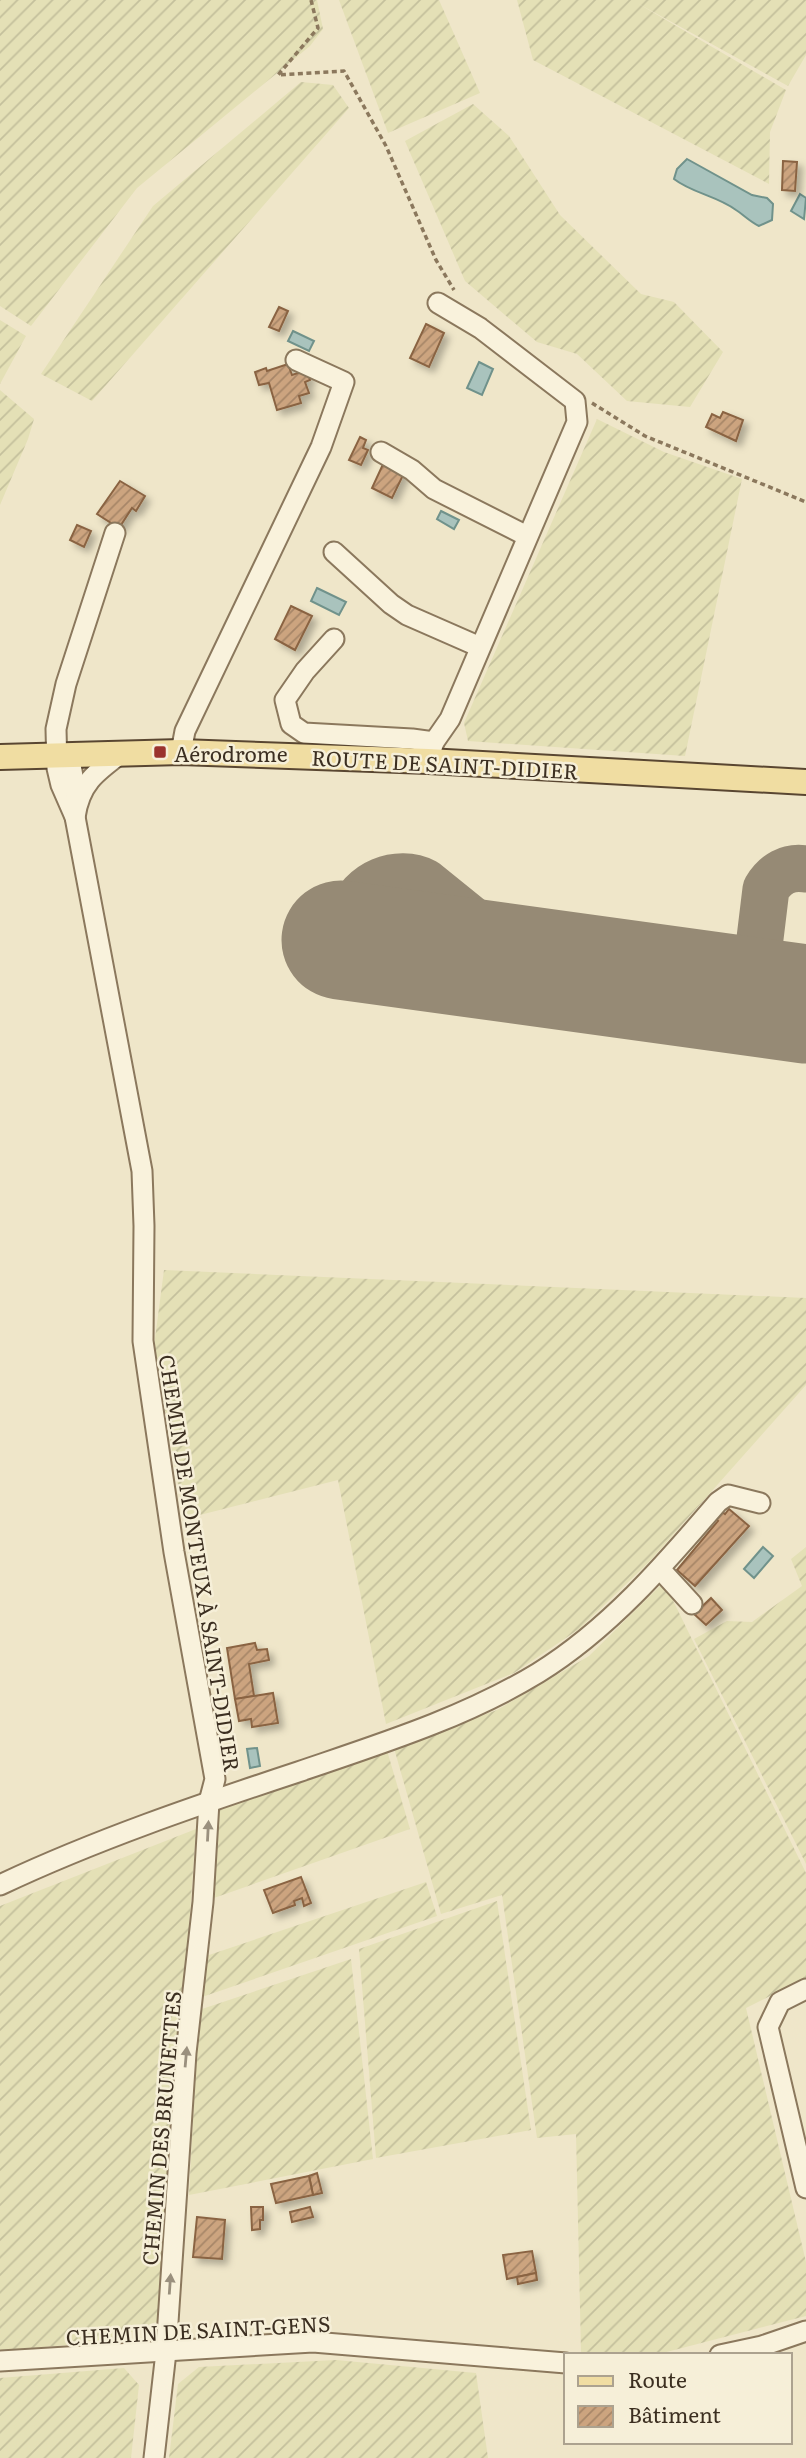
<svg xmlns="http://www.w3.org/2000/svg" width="806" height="2458" font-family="Literata,serif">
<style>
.farmland{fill:url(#farmland-furrows)}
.water{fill:#a9c3bd;stroke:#70928b;stroke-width:2}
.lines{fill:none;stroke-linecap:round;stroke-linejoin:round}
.taxiway{stroke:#968a75;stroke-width:47}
.runway{stroke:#968a75;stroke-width:119}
.building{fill:url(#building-hatch);stroke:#8a6443;stroke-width:2;filter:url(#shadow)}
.minor-casing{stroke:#8b785d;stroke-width:23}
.major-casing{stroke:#594631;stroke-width:28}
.path{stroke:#8b785d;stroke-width:3.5;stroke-dasharray:5 3.5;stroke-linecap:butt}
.minor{stroke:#f9f2dc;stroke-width:19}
.major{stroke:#f0dda2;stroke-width:24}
.oneway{fill:#9a907e}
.poi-dot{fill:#9a332e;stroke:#f6efd8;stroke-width:2.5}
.labels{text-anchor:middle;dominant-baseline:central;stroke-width:5;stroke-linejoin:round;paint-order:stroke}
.poi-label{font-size:21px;fill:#3c2f21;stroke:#f6efd8;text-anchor:start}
.street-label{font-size:21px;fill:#3c2f21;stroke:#f6efd8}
</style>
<defs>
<pattern id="farmland-furrows" width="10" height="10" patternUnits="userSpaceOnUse" patternTransform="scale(1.75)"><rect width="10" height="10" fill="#e4e0b6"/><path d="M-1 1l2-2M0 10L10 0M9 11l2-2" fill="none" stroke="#c4c09c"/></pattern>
<pattern id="building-hatch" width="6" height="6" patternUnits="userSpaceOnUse" patternTransform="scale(1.75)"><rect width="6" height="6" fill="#cca47f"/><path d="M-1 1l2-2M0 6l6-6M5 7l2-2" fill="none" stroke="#a78668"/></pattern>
<filter id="shadow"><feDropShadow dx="5" dy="5" stdDeviation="3.5" flood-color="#0004"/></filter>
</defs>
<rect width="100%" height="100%" fill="#efe6c9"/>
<g class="farmland">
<polygon points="0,0 317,0 323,29 310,46 137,188 31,326 0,306"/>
<polygon points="339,0 439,0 480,93 388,133"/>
<polygon points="517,0 806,0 806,55 788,86 637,3 786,90 770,132 769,184 533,60"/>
<polygon points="301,82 333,85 349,108 92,401 41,374 153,206"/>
<polygon points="473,104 509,136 560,215 641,294 674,302 723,352 690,407 627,401 577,354 537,342 465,281 405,141"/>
<polygon points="0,320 26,336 0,384"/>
<polygon points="0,390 34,419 28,439 0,505"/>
<polygon points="597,419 664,452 742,479 685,756 468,741 464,723"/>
<polygon points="164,1270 806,1298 806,1385 648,1563 579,1629 514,1673 386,1724 338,1480 184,1519 154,1346"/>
<polygon points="806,1547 806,1864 694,1639 727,1621 752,1622 802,1586 791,1559"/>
<polygon points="664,1582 806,1873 806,1978 746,2008 806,2262 806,2316 655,2355 581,2352 576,2134 537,2138 502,1895 441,1914 394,1748 497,1710 589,1656"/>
<polygon points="386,1747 410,1829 211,1899 219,1802"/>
<polygon points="196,1829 161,2320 109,2341 0,2351 0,1906"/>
<polygon points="426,1882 437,1916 202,1997 206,1956"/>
<polygon points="497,1901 531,2130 376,2158 359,1949"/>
<polygon points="351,1959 373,2159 189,2195 199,2010"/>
<polygon points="336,2360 476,2373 488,2458 169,2458 178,2384 199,2367"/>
<polygon points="124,2368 139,2385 131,2458 0,2458 0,2378"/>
</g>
<g class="water">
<path d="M687,159l65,36 15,3 6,6 -1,16 -13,6c-10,-5 -15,-11 -23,-16 -19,-14 -44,-17 -62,-31l3,-10z"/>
<polygon points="800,194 806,198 804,219 791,211"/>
<polygon points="293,331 314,341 309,351 288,341"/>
<polygon points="479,362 493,369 482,395 467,388"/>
<polygon points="441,511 459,520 454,529 437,519"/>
<polygon points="317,588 346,602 339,615 311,601"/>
<polygon points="763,1547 773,1556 754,1578 744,1569"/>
<polygon points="257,1748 260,1766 250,1768 247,1749"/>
</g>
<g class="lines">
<g class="taxiway">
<path d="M358,941c-4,-8 -8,-17 -6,-27 7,-31 46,-46 73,-32l105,85"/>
<path d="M753,996l13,-107c9,-15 22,-23 40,-20"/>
</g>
<polyline class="runway" points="341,940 806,1004"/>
</g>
<g class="building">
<polygon points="783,161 797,162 795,191 782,190"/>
<polygon points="279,307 288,311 279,331 269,327"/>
<polygon points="426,324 444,333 429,367 410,358"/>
<polygon points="288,364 292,375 307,370 310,380 305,382 309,393 299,396 301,403 277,410 269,383 259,385 255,372 266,368 267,371"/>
<polygon points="723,412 743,420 736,441 706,427 712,414 720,418"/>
<polygon points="360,437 366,440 363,448 368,450 361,465 349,460"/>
<polygon points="384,462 405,471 392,498 372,488"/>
<polygon points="120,481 145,496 136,511 132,508 119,528 97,514"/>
<polygon points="77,525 91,531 84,547 70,540"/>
<polygon points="291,606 312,616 295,650 275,639"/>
<polygon points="729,1509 749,1526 695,1586 677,1570 718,1521 713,1517 720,1510 725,1514"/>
<polygon points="711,1598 722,1610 706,1625 694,1614"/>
<polygon points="255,1643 257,1650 267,1649 269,1660 249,1664 254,1696 235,1699 227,1648"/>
<polygon points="273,1693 278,1723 252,1727 251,1719 239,1721 235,1699"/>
<polygon points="301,1877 311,1903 304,1906 302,1898 294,1901 295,1905 273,1913 264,1890"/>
<polygon points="317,2173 322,2193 313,2195 309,2176"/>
<polygon points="309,2176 313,2195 276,2203 271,2184"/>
<polygon points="251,2207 263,2207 263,2220 260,2220 260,2229 252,2230"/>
<polygon points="310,2207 313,2217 292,2222 290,2212"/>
<polygon points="197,2217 225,2220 222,2259 193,2257"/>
<polygon points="532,2251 536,2273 507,2279 503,2255"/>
<polygon points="536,2273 537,2280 518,2284 517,2277"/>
</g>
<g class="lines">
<defs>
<g id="minor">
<polyline points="381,452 412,470 434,489 527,536"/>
<polyline points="115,533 66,684 56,729 57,768 61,785 75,817 142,1171 144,1226 143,1341 174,1552 215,1779 209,1802 203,1902 186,2053 166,2352 154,2458"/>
<polyline points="334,552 391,604 407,615 480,647"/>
<polyline points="334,639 305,671 285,700 291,724 304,733 412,739 434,742"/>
<polyline points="181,752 185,731 321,447 344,382 296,360"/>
<polyline points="69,754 77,799"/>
<polyline points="428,761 434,742 450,719 577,422 575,401 480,328 438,303"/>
<path d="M75,817c5,-34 21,-45 48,-65"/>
<polyline points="660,1569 692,1604"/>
<path d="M0,1885c95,-45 198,-80 298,-113 82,-28 166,-54 240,-99 71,-44 126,-108 180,-171l10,-7 32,8"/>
<polyline points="806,1989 780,2002 768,2027 806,2188"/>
<polyline points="720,2355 762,2346 806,2331"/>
<polyline points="0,2361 313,2342 566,2363"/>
</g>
<polyline id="major" points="0,757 181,752 428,761 806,782"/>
</defs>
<use href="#minor" class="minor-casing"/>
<use href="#major" class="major-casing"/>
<g class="path">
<polyline points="311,0 318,28 278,75 344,71 386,146 436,260 454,290"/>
<polyline points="592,403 645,436 806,502"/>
</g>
<use href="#minor" class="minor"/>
<use href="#major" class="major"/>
</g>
<defs><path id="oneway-solid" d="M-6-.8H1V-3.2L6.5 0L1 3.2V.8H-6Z" transform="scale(1.75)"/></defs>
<g class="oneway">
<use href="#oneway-solid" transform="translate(208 1831) rotate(-87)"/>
<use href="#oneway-solid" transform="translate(186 2057) rotate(-85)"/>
<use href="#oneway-solid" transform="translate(170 2284) rotate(-86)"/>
</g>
<rect class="poi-dot" x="153" y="745" width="14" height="14" rx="3.5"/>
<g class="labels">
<g class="poi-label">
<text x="174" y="752">Aérodrome</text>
</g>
<g class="street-label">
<text transform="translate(445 763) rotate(3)">ROUTE DE SAINT-DIDIER</text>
<text transform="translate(201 1563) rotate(81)">CHEMIN DE MONTEUX À SAINT-DIDIER</text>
<text transform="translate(160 2128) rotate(-85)">CHEMIN DES BRUNETTES</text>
<text transform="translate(198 2329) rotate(-3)">CHEMIN DE SAINT-GENS</text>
</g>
</g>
<rect x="564" y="2353" width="228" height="91" fill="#f6efd8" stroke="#aca28f" stroke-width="2"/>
<rect x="578" y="2376" width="35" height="10" fill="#f0dda2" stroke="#aca28f" stroke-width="2"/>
<text x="628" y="2388" font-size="21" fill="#3c2f21">Route</text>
<rect x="578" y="2406" width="35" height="21" fill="url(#building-hatch)" stroke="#aca28f" stroke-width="2"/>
<text x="628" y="2423" font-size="21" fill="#3c2f21">Bâtiment</text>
</svg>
